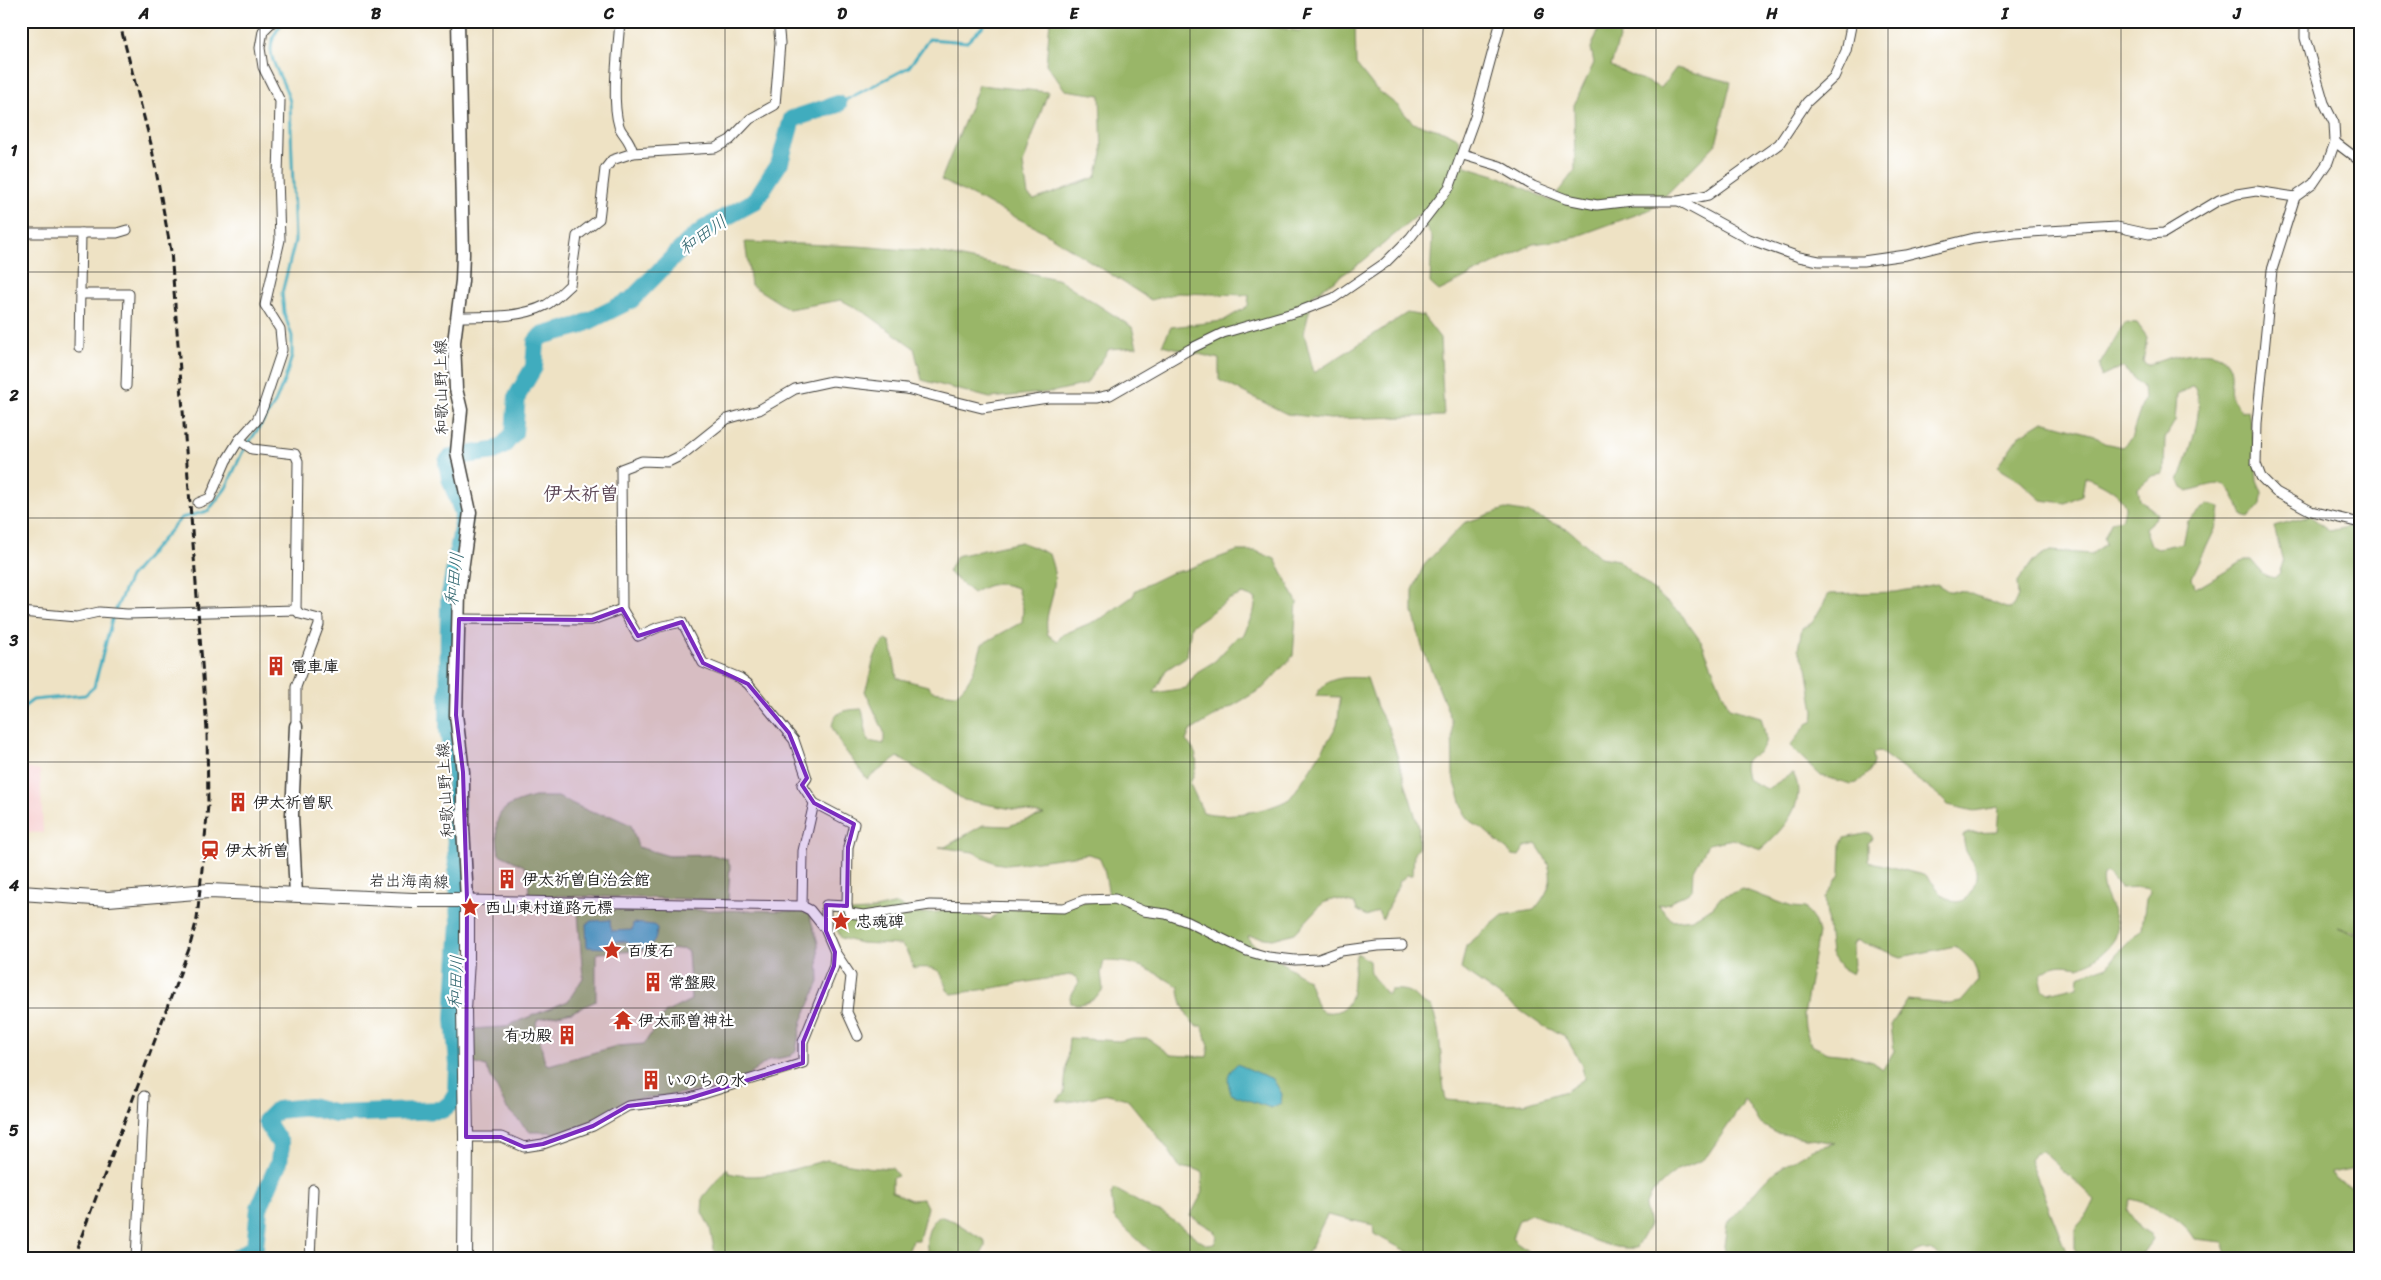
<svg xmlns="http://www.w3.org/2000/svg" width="2381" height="1280" font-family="Sriracha,'Klee One',sans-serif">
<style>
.built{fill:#f7cfd0}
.forest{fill:#99b668;stroke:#5a6942;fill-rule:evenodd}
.water{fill:#40acbe;stroke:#2e646d}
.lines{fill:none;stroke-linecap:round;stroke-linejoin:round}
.stream{stroke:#40acbe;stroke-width:3}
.river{stroke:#40acbe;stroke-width:18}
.street-casing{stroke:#3c3a35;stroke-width:11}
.secondary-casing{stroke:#3c3a35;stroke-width:15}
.primary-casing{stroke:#3c3a35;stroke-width:16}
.street{stroke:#fff;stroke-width:9}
.secondary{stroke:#fff;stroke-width:12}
.primary{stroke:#fff;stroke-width:14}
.rail{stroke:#1c1c1c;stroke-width:3;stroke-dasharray:8 4;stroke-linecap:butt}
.marked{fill:#7b2cbf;fill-opacity:0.2;stroke:#7b2cbf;stroke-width:4;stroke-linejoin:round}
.grid{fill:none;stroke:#1c1c1c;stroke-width:1;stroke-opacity:0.55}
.labels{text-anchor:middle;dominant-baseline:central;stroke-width:4.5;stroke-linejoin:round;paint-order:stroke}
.street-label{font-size:16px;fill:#1c1c1c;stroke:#fff}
.poi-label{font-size:16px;font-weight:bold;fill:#1c1c1c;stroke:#fff;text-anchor:start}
.water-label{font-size:18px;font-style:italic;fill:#2e646d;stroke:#fff}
.quarter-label{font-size:19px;font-weight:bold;fill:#5c4655;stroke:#fff}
.neatline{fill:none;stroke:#1c1c1c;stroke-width:2}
.grid-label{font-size:16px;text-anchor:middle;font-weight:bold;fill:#1c1c1c}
</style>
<rect width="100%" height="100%" fill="#fff"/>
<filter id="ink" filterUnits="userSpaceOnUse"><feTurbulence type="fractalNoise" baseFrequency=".02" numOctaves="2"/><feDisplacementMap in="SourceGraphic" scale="10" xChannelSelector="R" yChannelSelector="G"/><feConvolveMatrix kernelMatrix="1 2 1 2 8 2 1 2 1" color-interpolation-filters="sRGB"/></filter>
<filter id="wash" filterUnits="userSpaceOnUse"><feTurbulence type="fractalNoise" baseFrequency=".0096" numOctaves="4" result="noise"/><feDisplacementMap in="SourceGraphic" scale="20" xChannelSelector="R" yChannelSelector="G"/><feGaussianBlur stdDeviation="1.12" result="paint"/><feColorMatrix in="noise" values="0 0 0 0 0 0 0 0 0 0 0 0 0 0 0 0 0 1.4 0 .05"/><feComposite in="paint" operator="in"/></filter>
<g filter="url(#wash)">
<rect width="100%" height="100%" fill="#eee2c4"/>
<polygon class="built" points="21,768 40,770 43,833 21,832"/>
<g class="forest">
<polygon points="1050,21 1238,21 1299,31 1316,21 1355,21 1356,64 1375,88 1398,106 1413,123 1443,131 1458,138 1465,166 1498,176 1551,201 1575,170 1574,105 1594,63 1591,48 1602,21 1621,21 1620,35 1611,66 1661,88 1676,68 1731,82 1716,144 1669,192 1649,210 1569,239 1533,244 1439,291 1430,283 1432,237 1418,215 1363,261 1313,295 1304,333 1314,373 1407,313 1423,316 1440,338 1444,416 1330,419 1287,414 1219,380 1219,359 1162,345 1171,327 1223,321 1248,306 1249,295 1178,293 1151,300 1041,230 941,180 979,85 1048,92 1023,164 1028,195 1034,200 1096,177 1102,154 1100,95 1065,90 1046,64"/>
<polygon points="745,242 857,246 933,252 995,265 1060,280 1132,327 1137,347 1109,349 1086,384 1052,392 990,398 922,380 914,348 867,314 841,300 789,309 751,285"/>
<path d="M2125,322l12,1 10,14 -4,25 5,3c18,-7 74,-26 82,3 3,9 -1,19 1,27 2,6 7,12 11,17l6,-2 7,40 2,30 5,12 -1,12 -12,14 -6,-2c-17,-39 -16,-35 -56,-25l-5,-3 -3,-7c7,-20 30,-78 14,-95l-16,9 -2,26 -10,17 -1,36 -12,2 -14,12 2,12 17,13 -2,6 -10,9 6,17 7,3 25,-5 5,-22 20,-17 12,3 -2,16 -26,54 3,10 6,-1 44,-26h6l12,14 11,4 5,-4 4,-12 -9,-36 36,-10 20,15 30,-7v409l-23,-6 23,9v231l-28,6 3,7 25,10v69h-132l-5,-17 -28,-3c-12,-21 -42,-35 -65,-40l-3,11 13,18 10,6 3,5 -10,14 -7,4 -6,-3 -15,5h-32l-8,-11v-19l13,-15 7,-14 -53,-49 -6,1 -6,8 39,99h-128c-8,-14 -24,-10 -33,0h-181l-3,-13 3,-22 38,-43 9,-9 38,-23 23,-6 -59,-10 -17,-10 -15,-25 -2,7 -35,51 -5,4 -25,10 -27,25 -5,12 4,18 -13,23c-37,3 -72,-24 -106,-34l-11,6 -7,18c6,9 19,11 23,21h-114l-47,-25 -1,-9 -46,-10 -22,44h-146l-45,-41 -3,-24 4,-5 36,20 12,4 39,29 6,3 6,-1 3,-7 -2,-6 -25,-15 13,-24 -1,-20 -9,-4 -12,1 -14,-21 -40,-49 -19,-5 -39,8 -12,-1 7,-8 5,-55 50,3 14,-3h14l24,17 36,2 2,-12 -7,-19h-6c-10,-10 -17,-25 -17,-39 -28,-17 -41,-26 -75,-26l-3,12 2,16c-6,10 -20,18 -32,14l-1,-6 9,-15 -3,-5 -6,-2c-39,6 -78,14 -118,19l-5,-4c-6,-23 -11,-23 -33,-22l-8,-18 -5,-5 -41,-2 -19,-5 -7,-14 7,-11 26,-2 30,-7 19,10 44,-4 30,10 11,-10 81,-8 27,-7 -5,-26 -5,-12 -11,-3 -80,11 -13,-2 -22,-11 -34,-5h6l38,-22 25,1 36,-11 -80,-15 -66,-43 -31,22 -26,-34 -9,-18c2,-18 15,-17 30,-18l6,32 16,3v-12l-19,-41c7,-17 6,-39 21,-51l5,3 6,35 31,8 4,5 24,3c16,-12 21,-32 26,-50l40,-22 1,-13 -6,-21c-19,-7 -28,-4 -44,5l-25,-21 8,-16 65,-14 28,12c3,10 7,20 5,31 -1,18 -11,32 -6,50l10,6 4,-6 40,-17 31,-22 3,-6 35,-17 14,-3 52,-19h19l19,8 22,43 -4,54 -30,32 -73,43 -4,10c16,16 11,24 4,43l13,28c21,7 67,-1 86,-13 6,-5 45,-66 48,-75 2,-8 2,-18 3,-27l-24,-1c10,-21 31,-19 51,-18l10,29 12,22 30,99 -1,20 -4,4 -1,23h-6l-7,6 -18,39 -4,-9 -11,5 -10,-6 -2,-6 -20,-5 -12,4 -28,30 -22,6 -25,-3 2,6 58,38 10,28 6,4c39,4 24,-37 33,-59l12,8 1,12 17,22 3,-5c29,-2 21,10 41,17 13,28 8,62 15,93l54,4 26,-1 40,-12 18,-12 -2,-14 -17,-29 -24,-11 -80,-56 5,-23 37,-31 31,-5c22,-26 21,-40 2,-66l-11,3 -6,9 -6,-1 -30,-26 -10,-5 -8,-10 -12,-38 -1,-55 -30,-74 -9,-35v-22l11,-25 40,-42 41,-14 24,4 40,17 31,27 18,3 64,55 20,28 27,65 32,9c7,28 8,30 -16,44l-1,6 2,12 21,10 26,-16c16,29 -10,57 -32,76l-28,-10 -25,5 -15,28 -1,18 -23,13 -11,2 15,16 19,-2 21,-12 8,-10 22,-8 49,18 13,1 10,14 3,11 -14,83 1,12 6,17 17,8 19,2 26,7 10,7 11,-18 -3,-26 16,-25 42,4 12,-2 17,-20c-2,-21 -7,-23 -23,-36l-54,11 -45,-17 -3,5 1,24 -2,5 -11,-6 -10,-14 -6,-56 15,-24 1,-30 3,-6 26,-5 3,6 -5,4v18l55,14c11,5 14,17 25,24 17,11 30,-13 28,-28 -1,-9 -7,-13 -10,-20 -2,-5 -2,-11 -3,-16l6,-2 28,-1 2,-25 -25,4 -26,-6 -10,-10 -59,-44 -6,2 1,10 -6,10 -11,10 -6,1 -30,-8 -31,-30 17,-22 6,-3 1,-9 -7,-45 -9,-18 4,-21 10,-5 17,-29 67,-2 41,-8 11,7 19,1 39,16h6l6,-12 -1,-13 16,-22 17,-10 41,3 15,-10 -2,-6 7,-16 12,-4c0,-3 2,-8 2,-11 -1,-13 -29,-27 -40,-30l-3,18 -17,8 -24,-3 -21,-19 -23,-14 22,-31 24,-15 51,14 10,8 18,4 9,-9 13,-39 -1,-12 -21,-20 -21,10 -1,-13zM1243,594l13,5 -2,12 -11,25 -6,1 -22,24 -18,11 -11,16 -32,5 12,-23 21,-14 4,-30 39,-27zM2107,873l14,15 18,-1 9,2 2,4 -4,6 -4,29 -27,27 -7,11 -29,10 -1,10 -30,7 -5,-4 -3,-14c11,-9 18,-11 32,-9 2,0 5,1 7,1 12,-3 30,-18 36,-29 9,-20 -17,-43 -12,-63z"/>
<path d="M534,797h24l35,16 18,3 20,9 7,22 31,9 44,-1 14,4 3,7 -2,34 -199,-5 -1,-22 -4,-7 -25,-12c-5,-39 -5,-46 35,-57z"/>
<path d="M579,909l222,2 8,3 9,29 1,39 -17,39 -6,29 -5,6 -22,4 -23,17 -47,14 -73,10 -42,24 -29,10 -4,-3h-21l-23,-23 -21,-42 -13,-4 -2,-34 33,-2 64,-26 15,-23 -5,-65zM684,949l4,3 3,48 -26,13 -21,31 -27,2 -68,19 -4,-2 -9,-40 2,-4 34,-7 24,-11v-45l2,-3z"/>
<path d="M827,1160l46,8h19l6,8 -6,2v14l19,8 12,-1 4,8 -8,33h-6l-8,19h-189l-6,-31 -8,-16 1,-15 24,-29 2,5c33,9 66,-5 98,-13z"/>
<path d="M939,1216l15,5 31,20v6l-5,9 10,3h-58c-10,-11 -5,-34 7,-43z"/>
</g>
<g class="water">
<path d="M610,920l1,11 21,-1 1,-7 21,2 3,3c0,17 -11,22 -27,22l-2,-9 -15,1 -9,6 -17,-1 -1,-23 5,-3z"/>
<path d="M1237,1064l36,15 9,15 -1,9 -10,5 -40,-14c-4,-13 -5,-21 6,-30z"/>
</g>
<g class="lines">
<g class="stream">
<polyline points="838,104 909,67 929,39 967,42 988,21"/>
<path d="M21,716l4,-10 8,-6 52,-5 9,-8 19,-71 17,-39 51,-59 27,-7 18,-23 16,-35 32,-48 11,-26 7,-23v-20l-8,-23 -2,-20 13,-52 -5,-139c-8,-33 -35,-48 -6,-81"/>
</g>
<polyline class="river" points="235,1259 255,1247 259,1208 279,1162 281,1145 266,1121 277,1110 310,1107 336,1114 442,1110 451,1103 457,1093 458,1065 454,1019 460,922 455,829 456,779 448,730 449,600 462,529 463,513 450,478 447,462 451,457 494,451 503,446 514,433 517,396 534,367 536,342 541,336 579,326 631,300 688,242 704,229 755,201 780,162 792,119 838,104"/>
</g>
</g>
<g filter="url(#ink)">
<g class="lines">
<defs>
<g id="street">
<path d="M620,21c-2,29 -9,79 -1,105 3,9 11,12 14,27"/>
<polyline points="2305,21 2305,38 2324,103 2334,123 2335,142 2328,162 2313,184 2295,197 2272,270 2257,423 2256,464 2261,477 2276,492 2311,511 2360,523"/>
<polyline points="2335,142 2360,161"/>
<polyline points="1463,155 1500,166 1533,186 1566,199 1597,205 1632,201 1679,201 1708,195 1779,144 1807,102 1834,77 1846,51 1852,21"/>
<polyline points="1679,201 1749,239 1799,257 1819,261 1863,261 1906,255 1974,238 2015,233 2117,227 2149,234 2164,233 2219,200 2237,194 2256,191 2295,197"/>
<polyline points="21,233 117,233 127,230"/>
<polyline points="80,294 129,294 126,386"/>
<path d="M457,317c29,0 64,1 89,-12 9,-5 17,-14 24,-20l7,-49 22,-17 6,-50 7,-9 21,-7 82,-5 15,-8 20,-21 25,-14 5,-62 -2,-22"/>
<polyline points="79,347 81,233"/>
<polyline points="239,440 252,449 295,454 298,461 296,610"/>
<polyline points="198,503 210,498 226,461 239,440 257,420 263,407 282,350 280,329 265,305 280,240 278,176 280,101 263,67 260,48 263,31 273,21"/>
<polyline points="21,612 76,617 99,612 127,614 296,610 300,614 319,619 319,625 296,687 296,726"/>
<polyline points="459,619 592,620 622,609"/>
<polyline points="814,803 854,824 848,847 847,906"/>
<polyline points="467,900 802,906 810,910 826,930"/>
<polyline points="802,906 803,851 814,803 802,785 807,778 794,740 748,684 740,678 703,663 682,622 659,627 638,636 622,609 621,469 642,461 668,462 682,455 727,419 759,410 795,389 832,381 906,389 982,408 1048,398 1096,398 1110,395 1190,349 1223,333 1300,311 1334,298 1385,263 1410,238 1450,186 1475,117 1501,21"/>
<polyline points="835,952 851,976 847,1012 858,1036"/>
<polyline points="466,1137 501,1137 524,1147 543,1144 593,1126 628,1106 687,1099 803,1063 803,1042 834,966 835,952 826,931 826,905 847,906 849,913 864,915 930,905 1064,908 1084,900 1115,899 1143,911 1166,914 1188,922 1247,951 1268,957 1295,960 1319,959 1341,951 1377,946 1402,945"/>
<polyline points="136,1259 144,1096"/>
<polyline points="310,1259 313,1189"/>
</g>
<g id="secondary">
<polyline points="458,21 463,254 462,281 454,342 456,389 461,410 457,452 470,512 459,592 456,715 463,772 463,826 467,900"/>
<polyline points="296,726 292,815 296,895"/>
</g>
<polyline id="primary" points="21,893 108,899 209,891 413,900 467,900 467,960 464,1010 466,1137 465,1259"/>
</defs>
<use href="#street" class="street-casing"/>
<use href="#secondary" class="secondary-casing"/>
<use href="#primary" class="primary-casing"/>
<use href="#street" class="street"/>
<use href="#secondary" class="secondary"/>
<use href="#primary" class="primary"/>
<polyline class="rail" points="73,1259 189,949 197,919 204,849 208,805 207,730 171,251 151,144 119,21"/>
</g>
</g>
<path class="marked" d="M622,609l16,27 44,-14 21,41 45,21 41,49 18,45 -5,7 12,18 40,21 -6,23 -1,59 -21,-1v26l9,21 -1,14 -31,76v21l-116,36 -59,7 -35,20 -50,18 -19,3 -23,-10h-35l1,-237 -4,-128 -7,-57 3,-96 133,1z"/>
<path class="grid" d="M260,21v1238M493,21v1238M725,21v1238M958,21v1238M1190,21v1238M1423,21v1238M1656,21v1238M1888,21v1238M2121,21v1238M21,272h2339M21,518h2339M21,762h2339M21,1008h2339"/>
<defs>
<symbol id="building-bare" viewBox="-9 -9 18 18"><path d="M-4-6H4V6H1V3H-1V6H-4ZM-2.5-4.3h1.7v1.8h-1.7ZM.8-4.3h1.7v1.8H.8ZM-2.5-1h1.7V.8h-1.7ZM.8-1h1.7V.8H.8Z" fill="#c8321e" stroke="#fff" stroke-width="2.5" paint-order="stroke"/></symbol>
<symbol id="station-bare" viewBox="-9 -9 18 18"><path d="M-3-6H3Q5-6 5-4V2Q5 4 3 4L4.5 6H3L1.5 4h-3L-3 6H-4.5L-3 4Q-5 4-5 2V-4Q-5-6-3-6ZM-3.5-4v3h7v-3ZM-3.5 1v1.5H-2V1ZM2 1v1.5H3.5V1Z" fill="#c8321e" stroke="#fff" stroke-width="2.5" paint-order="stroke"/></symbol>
<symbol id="sight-bare" viewBox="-9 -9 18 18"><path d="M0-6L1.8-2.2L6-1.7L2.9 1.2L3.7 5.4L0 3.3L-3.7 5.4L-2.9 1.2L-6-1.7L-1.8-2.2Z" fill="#c8321e" stroke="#fff" stroke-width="2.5" paint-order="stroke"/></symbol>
<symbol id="temple-bare" viewBox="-9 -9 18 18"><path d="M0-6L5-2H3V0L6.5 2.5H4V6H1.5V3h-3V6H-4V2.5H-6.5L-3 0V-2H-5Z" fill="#c8321e" stroke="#fff" stroke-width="2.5" paint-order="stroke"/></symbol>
</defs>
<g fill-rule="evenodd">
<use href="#building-bare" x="262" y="652" width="28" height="28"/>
<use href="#building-bare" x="224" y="788" width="28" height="28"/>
<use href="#station-bare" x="196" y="836" width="28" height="28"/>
<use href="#building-bare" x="493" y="865" width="28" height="28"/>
<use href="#sight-bare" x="456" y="893" width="28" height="28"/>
<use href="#sight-bare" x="827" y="907" width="28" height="28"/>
<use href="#sight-bare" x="598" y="936" width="28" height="28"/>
<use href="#building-bare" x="639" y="968" width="28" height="28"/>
<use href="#temple-bare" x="609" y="1006" width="28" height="28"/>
<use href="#building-bare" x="553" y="1021" width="28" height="28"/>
<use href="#building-bare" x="637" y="1066" width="28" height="28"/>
</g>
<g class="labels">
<g class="street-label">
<text transform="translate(441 387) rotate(-91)">和歌山野上線</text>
<text transform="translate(445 790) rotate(-93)">和歌山野上線</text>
<text transform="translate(409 881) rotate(1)">岩出海南線</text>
</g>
<g class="poi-label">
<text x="291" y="666">電車庫</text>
<text x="253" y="802">伊太祈曽駅</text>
<text x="225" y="850">伊太祈曽</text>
<text x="522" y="879">伊太祈曽自治会館</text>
<text x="485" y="907">西山東村道路元標</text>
<text x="856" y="921">忠魂碑</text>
<text x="627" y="950">百度石</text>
<text x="668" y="982">常盤殿</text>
<text x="638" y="1020">伊太祁曽神社</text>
<text x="552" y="1035" text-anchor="end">有功殿</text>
<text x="666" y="1080">いのちの水</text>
</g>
<g class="water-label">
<text transform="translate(703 235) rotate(-35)">和田川</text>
<text transform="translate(454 579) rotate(-83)">和田川</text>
<text transform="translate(456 982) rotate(-87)">和田川</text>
</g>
<g class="quarter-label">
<text x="581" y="493">伊太祈曽</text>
</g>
</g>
<rect width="2381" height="1280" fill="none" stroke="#fff" stroke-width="55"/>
<rect x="28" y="28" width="2326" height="1224" class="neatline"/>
<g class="grid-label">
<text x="144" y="19">A</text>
<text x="376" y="19">B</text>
<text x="609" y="19">C</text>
<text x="842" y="19">D</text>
<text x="1074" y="19">E</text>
<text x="1307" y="19">F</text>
<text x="1539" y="19">G</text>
<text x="1772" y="19">H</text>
<text x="2005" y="19">I</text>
<text x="2237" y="19">J</text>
<text x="14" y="156">1</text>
<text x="14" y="401">2</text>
<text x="14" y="646">3</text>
<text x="14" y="891">4</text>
<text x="14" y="1136">5</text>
</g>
</svg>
